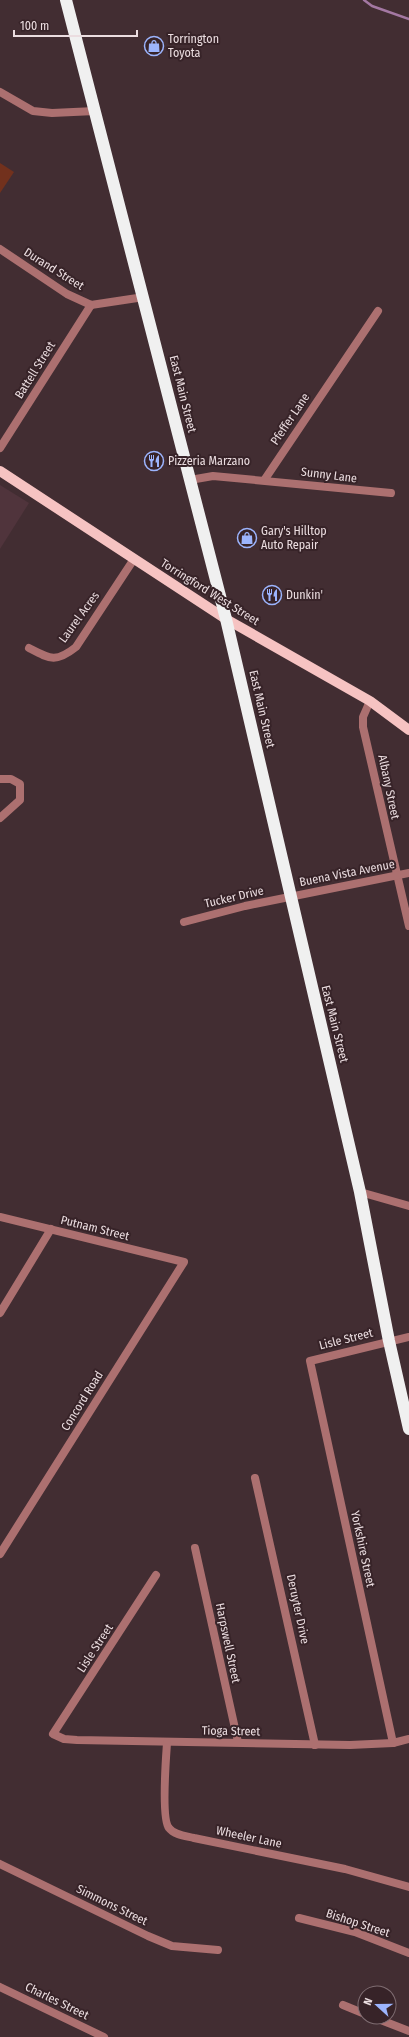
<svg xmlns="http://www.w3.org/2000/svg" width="409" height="2037" font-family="'Fira Sans Condensed',sans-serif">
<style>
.built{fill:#50343c}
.green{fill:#72311d}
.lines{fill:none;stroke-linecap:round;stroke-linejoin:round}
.stream{stroke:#a478a3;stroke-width:2.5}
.minor{stroke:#ac7070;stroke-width:8}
.major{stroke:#f6c3c2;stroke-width:10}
.highway{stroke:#f0f0f0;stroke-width:12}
.labels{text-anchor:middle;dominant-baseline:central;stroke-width:4;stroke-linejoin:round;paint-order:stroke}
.poi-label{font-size:12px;fill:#ebdde0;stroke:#372328;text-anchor:start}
.street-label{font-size:12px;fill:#ebdde0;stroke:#372328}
</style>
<rect width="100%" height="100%" fill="#422d32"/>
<polygon class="built" points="0,485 29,503 0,549"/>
<polygon class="green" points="0,163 14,172 0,193"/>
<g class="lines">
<polyline class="stream" points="364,0 372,6 409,19"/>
<g class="minor">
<polyline points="0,92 33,111 52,113 95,111"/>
<polyline points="0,249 67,294 91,305 144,297"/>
<polyline points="0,448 91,305"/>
<polyline points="265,479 378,311"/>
<polyline points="190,480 213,476 391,493"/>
<path d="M29,648c21,11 27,15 47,-1l58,-88"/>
<polyline points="370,701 363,717 363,727 409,926"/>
<polyline points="0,779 11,779 20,784 20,800 0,818"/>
<polyline points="184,922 245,906 409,873"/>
<polyline points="360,1192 409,1206"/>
<polyline points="0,1217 184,1262 0,1554"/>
<polyline points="0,1313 51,1229"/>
<polyline points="255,1478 315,1745"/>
<polyline points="195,1548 238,1742"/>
<polyline points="156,1575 53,1734 64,1739 77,1740 350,1745 393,1743 409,1739"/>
<path d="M167,1743c-1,15 -6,76 2,85 5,7 17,8 25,10l151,31 64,18"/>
<polyline points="393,1743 310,1361 409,1337"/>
<polyline points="0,1864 148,1936 172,1946 218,1950"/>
<polyline points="299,1918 355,1932 409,1953"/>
<polyline points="0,1987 104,2037"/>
<polyline points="343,2005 365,2014"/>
<polyline points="373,2017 409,2031"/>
</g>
<polyline class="major" points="0,471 226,619 370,701 409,730"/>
<polyline class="highway" points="66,0 226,619 360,1192 389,1341 409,1429"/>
</g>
<defs>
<symbol id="shop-ring" viewBox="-11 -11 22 22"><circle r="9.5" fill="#372328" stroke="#9cb4fd" stroke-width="1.5"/><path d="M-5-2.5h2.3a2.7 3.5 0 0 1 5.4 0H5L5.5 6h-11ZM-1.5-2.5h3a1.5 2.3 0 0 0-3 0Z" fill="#9cb4fd"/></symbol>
<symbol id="restaurant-ring" viewBox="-11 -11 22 22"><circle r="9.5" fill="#372328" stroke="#9cb4fd" stroke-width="1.5"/><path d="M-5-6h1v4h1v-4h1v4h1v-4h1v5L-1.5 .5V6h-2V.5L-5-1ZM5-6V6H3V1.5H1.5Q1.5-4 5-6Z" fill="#9cb4fd"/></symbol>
</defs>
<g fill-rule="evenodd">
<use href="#shop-ring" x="143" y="35" width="22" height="22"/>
<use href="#restaurant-ring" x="143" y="450" width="22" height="22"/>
<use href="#shop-ring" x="236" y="527" width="22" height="22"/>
<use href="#restaurant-ring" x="261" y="584" width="22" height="22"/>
</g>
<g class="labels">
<g class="poi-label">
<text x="168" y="39">Torrington<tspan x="168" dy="14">Toyota</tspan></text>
<text x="168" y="461">Pizzeria Marzano</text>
<text x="261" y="531">Gary's Hilltop<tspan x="261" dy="14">Auto Repair</tspan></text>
<text x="286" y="595">Dunkin'</text>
</g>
<g class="street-label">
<text transform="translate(54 269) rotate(32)">Durand Street</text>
<text transform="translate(35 370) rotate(-58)">Battell Street</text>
<text transform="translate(183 394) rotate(76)">East Main Street</text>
<text transform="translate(290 419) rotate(-56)">Pfeffer Lane</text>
<text transform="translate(329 475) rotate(7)">Sunny Lane</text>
<text transform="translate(210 592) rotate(32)">Torringford West Street</text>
<text transform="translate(79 617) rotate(-54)">Laurel Acres</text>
<text transform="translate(262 709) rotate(77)">East Main Street</text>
<text transform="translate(389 787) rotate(78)">Albany Street</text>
<text transform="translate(347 873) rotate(-11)">Buena Vista Avenue</text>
<text transform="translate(234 897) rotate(-13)">Tucker Drive</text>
<text transform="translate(335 1024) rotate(76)">East Main Street</text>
<text transform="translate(95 1228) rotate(14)">Putnam Street</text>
<text transform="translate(346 1339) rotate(-14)">Lisle Street</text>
<text transform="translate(82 1401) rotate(-58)">Concord Road</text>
<text transform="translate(363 1549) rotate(78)">Yorkshire Street</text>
<text transform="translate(298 1609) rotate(78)">Deruyter Drive</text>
<text transform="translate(228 1643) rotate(78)">Harpswell Street</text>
<text transform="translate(95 1648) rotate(-57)">Lisle Street</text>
<text transform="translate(231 1731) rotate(1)">Tioga Street</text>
<text transform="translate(249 1837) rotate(12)">Wheeler Lane</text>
<text transform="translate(112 1905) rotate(26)">Simmons Street</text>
<text transform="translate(358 1923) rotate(18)">Bishop Street</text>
<text transform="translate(57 2001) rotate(26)">Charles Street</text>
</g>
</g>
<g transform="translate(377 2005) rotate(291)"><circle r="19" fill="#372328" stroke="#7f6d72"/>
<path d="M0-3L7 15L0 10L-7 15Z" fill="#9cb4fd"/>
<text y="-6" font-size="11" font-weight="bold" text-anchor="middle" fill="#ebdde0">N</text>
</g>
<path d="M14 30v6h123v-6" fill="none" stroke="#ebdde0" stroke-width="2"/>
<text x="20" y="30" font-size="12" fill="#ebdde0" stroke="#372328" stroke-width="3" paint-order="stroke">100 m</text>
</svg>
